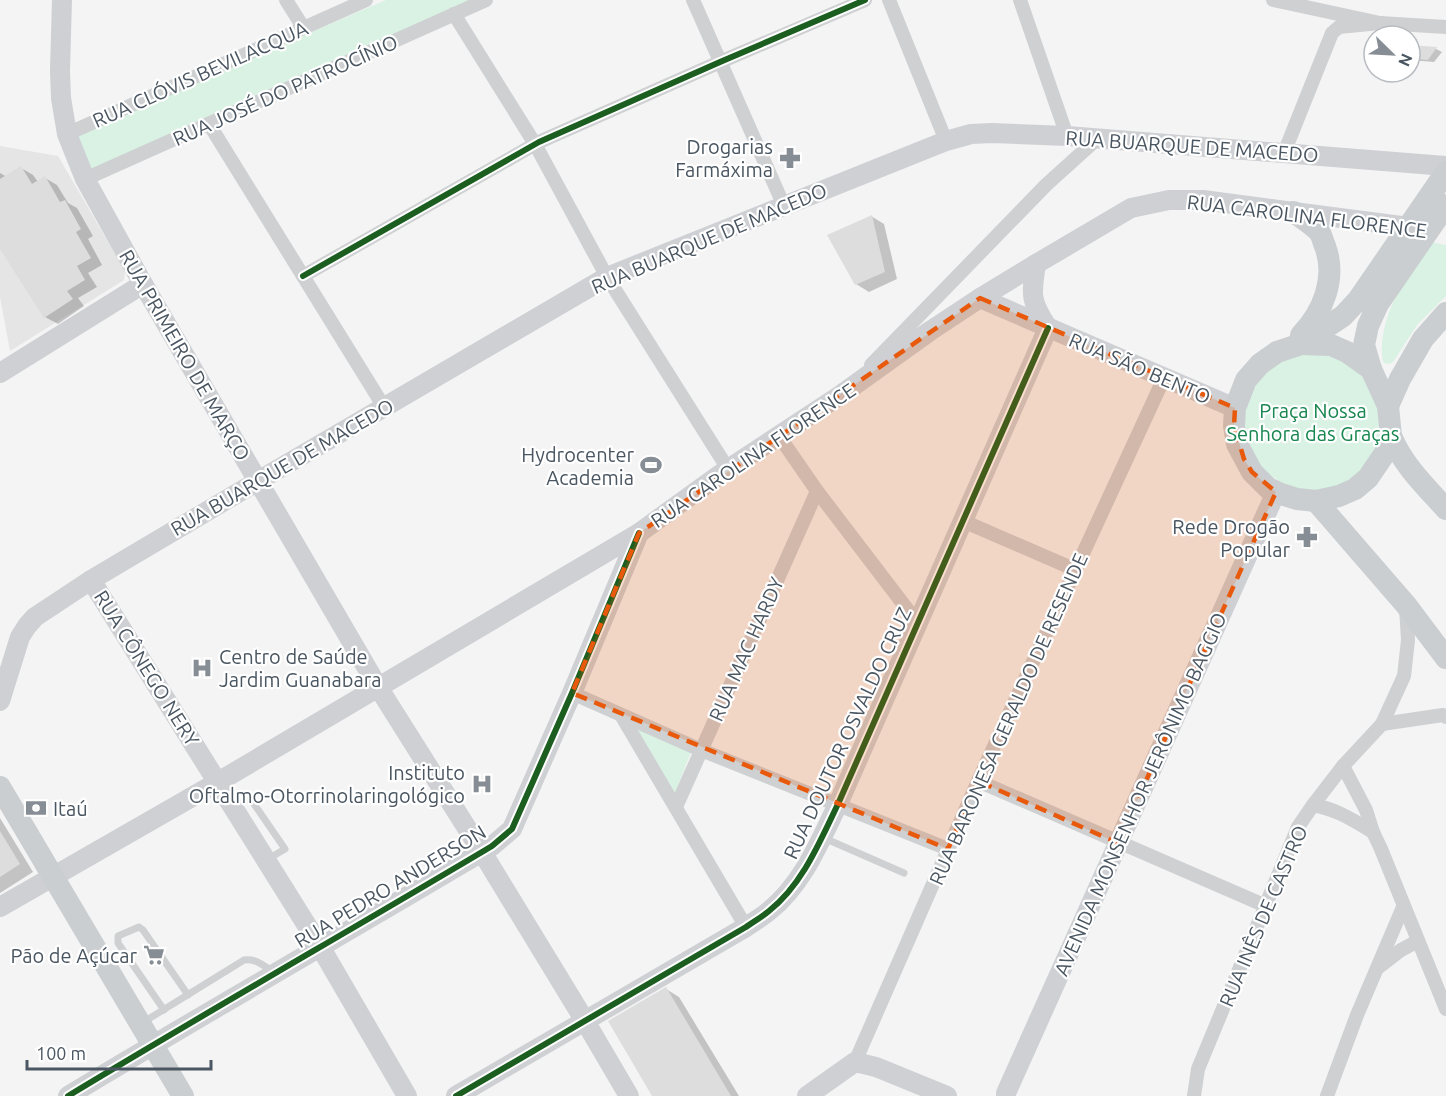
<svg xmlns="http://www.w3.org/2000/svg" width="1446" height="1096" font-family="Ubuntu,sans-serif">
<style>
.education{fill:#e6e5e6}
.green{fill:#d9f2e3}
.shadow{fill:#0003}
.building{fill:#ddddde}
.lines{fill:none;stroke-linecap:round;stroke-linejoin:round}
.lane{stroke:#ced0d2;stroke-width:7}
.street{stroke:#ced0d2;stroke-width:14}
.secondary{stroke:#ced0d4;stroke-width:20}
.primary{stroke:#caced1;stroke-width:22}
.cycleway-casing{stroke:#fff;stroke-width:10}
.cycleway{stroke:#1b5e20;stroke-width:6}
.marked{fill:#e8590c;fill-opacity:0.2;stroke:#e8590c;stroke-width:4.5;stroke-dasharray:12 8;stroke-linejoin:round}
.labels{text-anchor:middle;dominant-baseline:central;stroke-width:4.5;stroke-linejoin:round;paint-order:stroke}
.street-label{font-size:20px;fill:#4a5661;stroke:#fff}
.poi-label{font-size:20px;fill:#4a5661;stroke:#fff;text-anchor:end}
.park-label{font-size:20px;fill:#17864f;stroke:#fff}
</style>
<rect width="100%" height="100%" fill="#f4f4f4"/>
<polygon class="education" points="0,146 58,156 125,271 124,280 10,351 0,297"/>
<g class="green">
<polygon points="386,0 478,0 85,179 71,136"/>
<path d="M1431,242l15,3v51l-29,29 -24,37 -4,2 -5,-1c-3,-6 -2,-12 -2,-19 4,-42 26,-68 49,-102z"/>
<circle cx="1313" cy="422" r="68"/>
<polygon points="636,727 691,752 675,793"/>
</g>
<g class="shadow">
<polygon points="1410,46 1436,49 1442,52 1434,62 1410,60"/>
<polygon points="21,168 33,175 38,182 45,178 57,185 68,203 77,208 93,236 88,239 102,265 88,273 97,287 78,298 84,306 58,324 45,317 0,246 0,173 7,177"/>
<polygon points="871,216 884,224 897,279 869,292 856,284"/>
<polygon points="0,818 33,872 0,893"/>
<polygon points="666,989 679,997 739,1096 654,1096"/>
</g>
<g class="building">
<polygon points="1410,45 1437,47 1428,60 1410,58"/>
<polygon points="21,166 32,184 45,176 60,202 65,200 81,229 76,232 91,258 77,266 85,280 67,291 73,299 44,318 0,249 0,179"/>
<polygon points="872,215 885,272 855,285 827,235"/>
<polygon points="0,831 20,864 0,877"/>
<polygon points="666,987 731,1096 652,1096 608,1021"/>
</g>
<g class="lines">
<g class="lane">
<polyline points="234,805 246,800 252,801 285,849 268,859"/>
<polyline points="824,838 904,873"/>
<polyline points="164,1010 118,943 118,936 139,927 143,930 188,995"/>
<path d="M142,1023l102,-63c11,-2 19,5 28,11"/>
</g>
<g class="street">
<polyline points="286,0 303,27"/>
<polyline points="693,0 784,206"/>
<polyline points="889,0 946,141"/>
<polyline points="1020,0 1067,136"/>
<polyline points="1273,0 1380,23 1446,27"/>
<polyline points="454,14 535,144 607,277 728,469"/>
<polyline points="209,124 384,407"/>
<polyline points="67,134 366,0"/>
<polyline points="1284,153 1332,33 1339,27 1380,23"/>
<polyline points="85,179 486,0"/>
<polyline points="303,276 539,142 720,62 865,0"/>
<polyline points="871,365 1046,185 1098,138"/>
<polyline points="779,436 817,491 917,622"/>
<polyline points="963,521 1076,570"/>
<polyline points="572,693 701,750 948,849"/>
<polyline points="621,715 746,927"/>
<polyline points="1382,724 1443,715 1446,717"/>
<polyline points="1343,766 1366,810 1373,832 1381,849 1446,1009"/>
<polyline points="978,781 1266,906"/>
<path d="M1313,805c23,4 40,15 60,27"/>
<polyline points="676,807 817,491"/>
<polyline points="1379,967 1401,950 1418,941"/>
<polyline points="855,1062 978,781 1164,378"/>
<polyline points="1194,1096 1198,1069 1298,827 1313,805 1343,766 1382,724 1404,676 1408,640 1406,607"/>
<polyline points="1327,1096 1357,1015 1403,907"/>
</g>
<g class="secondary">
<polyline points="62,0 60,71 61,98 67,134 85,179 143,284 378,687 482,852 585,1021 629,1096"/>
<path d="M1036,264c-5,31 -6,37 12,64"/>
<polyline points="980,298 1235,408"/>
<polyline points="0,373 143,284"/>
<polyline points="91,580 321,948 407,1096"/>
<polyline points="0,701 20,637 27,626 35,617 91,580 258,481 607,277 946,141 971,134 992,133 1067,136 1446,166"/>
<polyline points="0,907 218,782 639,533 719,475 842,394 930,331 980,298 1036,264 1131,208 1169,200 1203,200 1409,227"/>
<path d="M68,1096c137,-83 276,-162 414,-244l10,-6 20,-17 60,-136 67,-160"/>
<path d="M456,1096l290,-169c7,-5 16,-10 23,-16 34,-27 51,-70 69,-107l210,-476"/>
<polyline points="807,1096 855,1062 876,1067 947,1096"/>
<polyline points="1006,1096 1006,1093 1276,492"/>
</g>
<g class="primary">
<polyline points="1446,172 1358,300 1343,316 1301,344 1277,352 1260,364 1246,380 1235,408 1234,426 1237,444 1252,472 1268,488 1281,494 1297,499 1316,501 1339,496 1355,489 1368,478 1385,453 1391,436 1388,406 1371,369 1364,345 1368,326 1378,304 1446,205"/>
<path d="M1294,212c7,6 21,14 26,21 2,3 3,9 5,13 12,32 -2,66 -24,89"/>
<polyline points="1301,344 1331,345 1347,352 1371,369"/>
<polyline points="1388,406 1400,379 1423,339 1446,313"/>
<path d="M1391,436c12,29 34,50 55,73"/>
<polyline points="1316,501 1406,605 1446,658"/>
<polyline points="0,787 183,1096"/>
</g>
<defs>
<g id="cycleway">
<polyline points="303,276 539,142 720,62 865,0"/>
<path d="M68,1096c137,-83 276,-162 414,-244l10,-6 20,-17 60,-136 67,-160"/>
<path d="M456,1096l290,-169c7,-5 16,-10 23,-16 34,-27 51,-70 69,-107l210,-476"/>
</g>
</defs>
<use href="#cycleway" class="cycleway-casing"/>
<use href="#cycleway" class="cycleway"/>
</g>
<path class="marked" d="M980,298l255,110 -1,18 10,33 8,13 24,20 -158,351 -140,-62 -30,68 -376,-156 67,-160z"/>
<defs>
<symbol id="pharmacy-bare" viewBox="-9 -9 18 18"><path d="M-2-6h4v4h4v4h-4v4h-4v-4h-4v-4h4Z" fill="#868d94" stroke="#fff" stroke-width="2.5" paint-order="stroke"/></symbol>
<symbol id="stadium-bare" viewBox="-9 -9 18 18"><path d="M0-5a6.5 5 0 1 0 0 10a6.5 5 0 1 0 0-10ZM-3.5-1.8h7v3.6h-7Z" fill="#868d94" stroke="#fff" stroke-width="2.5" paint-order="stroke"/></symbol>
<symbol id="hospital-bare" viewBox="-9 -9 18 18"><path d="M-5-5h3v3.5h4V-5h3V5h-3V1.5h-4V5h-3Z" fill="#868d94" stroke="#fff" stroke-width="2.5" paint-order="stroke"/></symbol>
<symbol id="bank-bare" viewBox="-9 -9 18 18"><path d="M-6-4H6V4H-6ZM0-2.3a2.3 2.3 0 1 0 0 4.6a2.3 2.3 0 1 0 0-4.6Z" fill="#868d94" stroke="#fff" stroke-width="2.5" paint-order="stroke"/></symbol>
<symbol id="supermarket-bare" viewBox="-9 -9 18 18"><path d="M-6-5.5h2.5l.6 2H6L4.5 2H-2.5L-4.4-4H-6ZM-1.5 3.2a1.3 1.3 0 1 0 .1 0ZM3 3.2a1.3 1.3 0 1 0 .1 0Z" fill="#868d94" stroke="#fff" stroke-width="2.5" paint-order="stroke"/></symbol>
</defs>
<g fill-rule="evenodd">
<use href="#pharmacy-bare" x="775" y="143" width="30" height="30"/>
<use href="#stadium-bare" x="636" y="450" width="30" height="30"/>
<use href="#pharmacy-bare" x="1292" y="522" width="30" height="30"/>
<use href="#hospital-bare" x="187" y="653" width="30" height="30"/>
<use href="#hospital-bare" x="467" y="769" width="30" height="30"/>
<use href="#bank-bare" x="21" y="793" width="30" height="30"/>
<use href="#supermarket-bare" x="139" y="940" width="30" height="30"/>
</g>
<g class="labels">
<g class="street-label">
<text transform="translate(200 74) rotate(-24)">RUA CLÓVIS BEVILACQUA</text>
<text transform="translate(285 90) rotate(-24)">RUA JOSÉ DO PATROCÍNIO</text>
<text transform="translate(1192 146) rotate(4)">RUA BUARQUE DE MACEDO</text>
<text transform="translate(1307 216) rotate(7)">RUA CAROLINA FLORENCE</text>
<text transform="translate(709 238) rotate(-23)">RUA BUARQUE DE MACEDO</text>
<text transform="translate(185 355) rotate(60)">RUA PRIMEIRO DE MARÇO</text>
<text transform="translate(1140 368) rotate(23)">RUA SÃO BENTO</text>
<text transform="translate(753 455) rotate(-34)">RUA CAROLINA FLORENCE</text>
<text transform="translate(282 467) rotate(-30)">RUA BUARQUE DE MACEDO</text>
<text transform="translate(746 649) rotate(-66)">RUA MAC HARDY</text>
<text transform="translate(147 668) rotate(58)">RUA CÔNEGO NERY</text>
<text transform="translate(1008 719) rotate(-66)">RUA BARONESA GERALDO DE RESENDE</text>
<text transform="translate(847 733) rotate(-65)">RUA DOUTOR OSVALDO CRUZ</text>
<text transform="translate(1140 794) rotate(-66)">AVENIDA MONSENHOR JERÔNIMO BAGGIO</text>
<text transform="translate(390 886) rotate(-31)">RUA PEDRO ANDERSON</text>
<text transform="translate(1263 916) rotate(-67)">RUA INÊS DE CASTRO</text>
</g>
<g class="poi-label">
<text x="773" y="146">Drogarias<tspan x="773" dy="23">Farmáxima</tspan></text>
<text x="634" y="454">Hydrocenter<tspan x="634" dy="23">Academia</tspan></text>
<text x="1290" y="526">Rede Drogão<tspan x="1290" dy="23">Popular</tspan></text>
<text x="219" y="656" text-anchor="start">Centro de Saúde<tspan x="219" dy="23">Jardim Guanabara</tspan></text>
<text x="465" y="772">Instituto<tspan x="465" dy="23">Oftalmo-Otorrinolaringológico</tspan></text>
<text x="53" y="808" text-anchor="start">Itaú</text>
<text x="137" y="955">Pão de Açúcar</text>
</g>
<g class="park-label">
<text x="1313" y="410">Praça Nossa<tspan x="1313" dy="23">Senhora das Graças</tspan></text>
</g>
</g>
<g transform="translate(1392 54) rotate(114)"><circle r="28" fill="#ffffff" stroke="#b7bbc0" stroke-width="1.5"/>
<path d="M0-4.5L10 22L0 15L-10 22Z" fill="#868d94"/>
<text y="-9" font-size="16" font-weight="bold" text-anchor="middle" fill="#4a5661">N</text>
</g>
<path d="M27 1060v9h184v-9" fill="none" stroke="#4a5661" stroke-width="3"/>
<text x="36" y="1060" font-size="18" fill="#4a5661" stroke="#ffffff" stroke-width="4.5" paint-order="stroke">100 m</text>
</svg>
